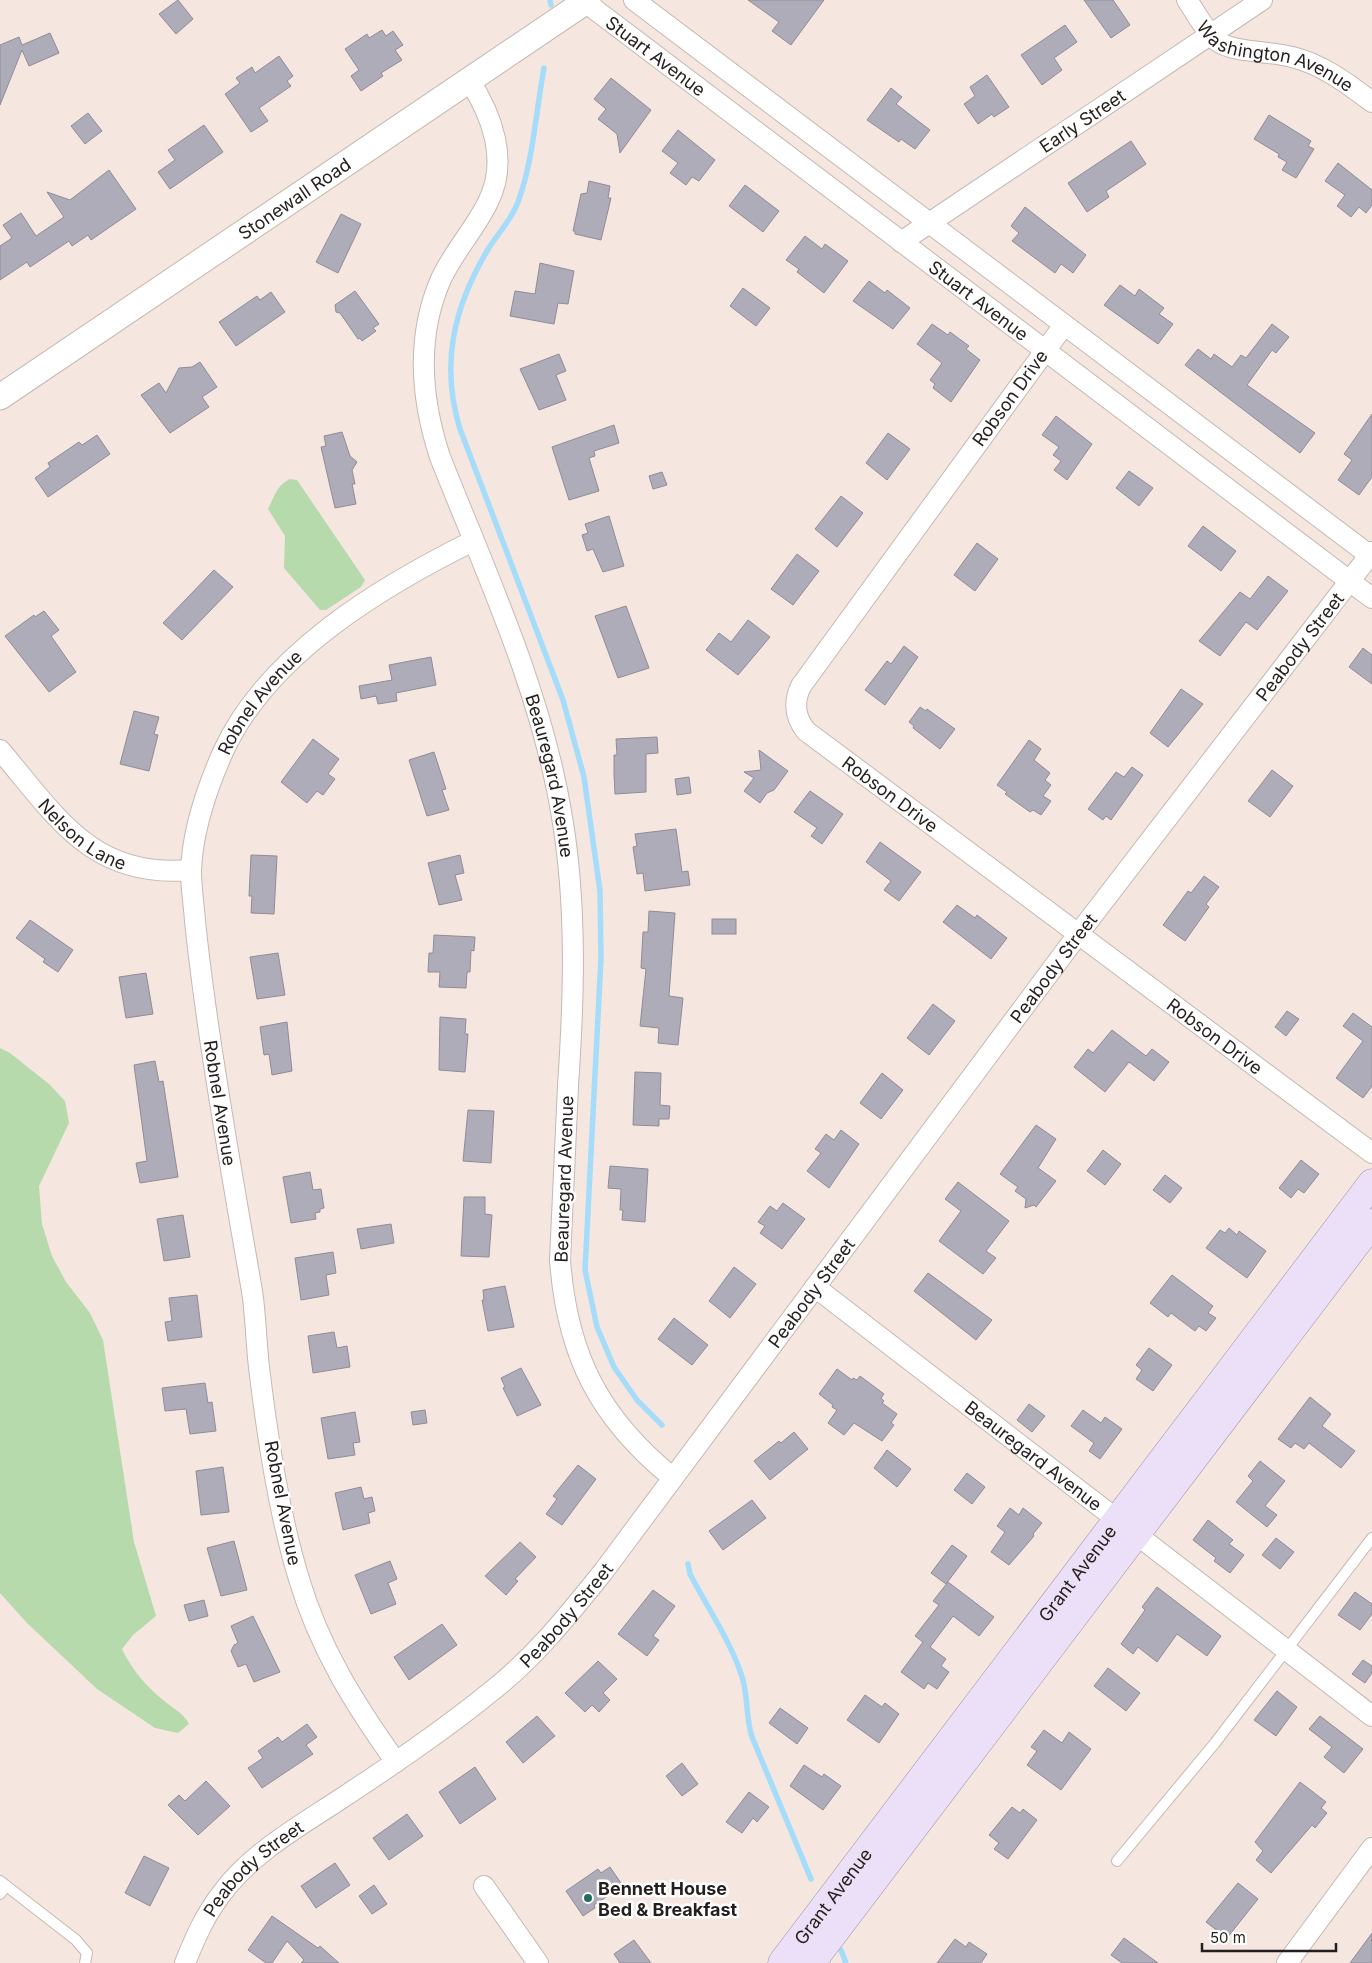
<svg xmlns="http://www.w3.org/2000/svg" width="1372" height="1963" font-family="Inter,sans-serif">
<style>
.green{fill:#b7daac}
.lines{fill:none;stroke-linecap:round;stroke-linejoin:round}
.stream{stroke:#a5dcfa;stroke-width:5.5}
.building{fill:#aeacb8;stroke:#8f8c98}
.service-casing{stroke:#c5b8b1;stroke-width:12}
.minor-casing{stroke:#c5b8b1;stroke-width:22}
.tertiary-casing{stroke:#c5b8b1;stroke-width:27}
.primary-casing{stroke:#9e8fa9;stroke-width:29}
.service{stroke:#fff;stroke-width:10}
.minor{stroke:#fff;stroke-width:20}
.tertiary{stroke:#fff;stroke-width:25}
.primary{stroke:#ece0f8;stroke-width:28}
.poi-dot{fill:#236b61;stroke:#fff;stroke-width:2}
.labels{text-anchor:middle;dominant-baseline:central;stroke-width:5;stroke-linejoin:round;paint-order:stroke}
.street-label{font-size:18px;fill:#241f1d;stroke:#fff}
.poi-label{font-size:18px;font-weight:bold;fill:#241f1d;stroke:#fff;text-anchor:start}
</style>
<rect width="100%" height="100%" fill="#f5e7e0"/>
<g class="green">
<path d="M290,479l7,1 68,100 -4,7 -35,23h-6l-36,-42 1,-32 -17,-27c7,-13 8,-23 22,-30z"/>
<path d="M0,1048l10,5 39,31 16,17 4,22 -30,63 3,38 10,32 14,26 24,31 13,27 31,202 22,74 -23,19 -11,14c10,21 24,37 41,51 10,9 20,12 26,24l-11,9 -23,-5 -58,-39 -70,-66 -27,-30z"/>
</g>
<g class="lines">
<g class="stream">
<polyline points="550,0 551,5"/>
<path d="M544,68c-8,43 -11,94 -26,134 -7,19 -21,32 -31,49 -33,56 -47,113 -27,178l103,271 21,77 16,114 1,67 -16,312 12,57 17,40 23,33 25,25"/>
<path d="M688,1564l2,10c17,33 43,71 53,106 5,19 3,39 9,57l59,142"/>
<polyline points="841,1950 846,1963"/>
</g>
</g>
<g class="building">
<polygon points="178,0 193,19 176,34 159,14"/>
<polygon points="748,0 824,0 791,45 772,31 779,22"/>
<polygon points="1084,0 1113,0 1130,25 1111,38"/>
<polygon points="1065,25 1077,42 1054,58 1062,70 1042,85 1021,55"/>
<polygon points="382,30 386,36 393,31 403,45 395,50 402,60 381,73 383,76 361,91 351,76 359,70 345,49 367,34 369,38"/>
<polygon points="50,33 59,53 29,66 22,50 0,105 0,45 19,37 22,45"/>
<polygon points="279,56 293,76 287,81 291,86 259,108 268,121 251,132 225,94 240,83 236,78 252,67 255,73"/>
<polygon points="987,75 1009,107 994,117 992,114 978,124 964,104 975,96 970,87"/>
<polygon points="611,78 651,110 620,153 617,134 598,119 606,109 594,99"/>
<polygon points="891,88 902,97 896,104 930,130 915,149 901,139 899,142 867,120"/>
<polygon points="88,113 102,131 85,144 71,126"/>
<polygon points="1269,115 1311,141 1308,146 1314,149 1296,178 1282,170 1287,162 1278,157 1279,154 1254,139"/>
<polygon points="204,125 223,152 170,189 158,172 175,160 168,150"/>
<polygon points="678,130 715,160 699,181 692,177 686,185 670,173 678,163 662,151"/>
<polygon points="1131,141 1146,164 1106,191 1109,197 1087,212 1068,183"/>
<polygon points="1338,163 1372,190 1372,205 1366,213 1359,207 1351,217 1337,206 1345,195 1325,181"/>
<polygon points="109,170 136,209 91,240 88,235 72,246 69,241 30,267 27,262 0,280 0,246 12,238 3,225 21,213 36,236 64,217 47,192 70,200"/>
<polygon points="589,181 610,186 608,198 611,198 601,240 575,234 575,231 573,231 581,194 587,193"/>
<polygon points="745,185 779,211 763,232 729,206"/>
<polygon points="1025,207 1086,255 1073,273 1061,264 1055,273 1012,241 1019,233 1011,226"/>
<polygon points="341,214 361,224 338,273 316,262"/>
<polygon points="805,236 822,249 825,244 848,261 824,293 797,272 799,269 786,260"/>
<polygon points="540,263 574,271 568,304 558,303 554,324 510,316 515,291 535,294"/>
<polygon points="869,281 885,293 887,290 910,308 893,329 853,301"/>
<polygon points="1120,285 1135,296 1139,289 1164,308 1159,314 1173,324 1158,344 1104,305"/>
<polygon points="743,288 770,308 756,326 730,306"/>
<polygon points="355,291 379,324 373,328 376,331 362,341 360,338 358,339 340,313 336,312 335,305"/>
<polygon points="271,292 285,312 236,346 219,322 257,296 260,300"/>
<polygon points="932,324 948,335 950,332 969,346 966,349 980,360 951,402 933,388 935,384 930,380 942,363 917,344"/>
<polygon points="1272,324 1289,337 1276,353 1272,350 1247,385 1315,433 1300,453 1185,365 1198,349 1211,359 1214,354 1232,367 1241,355 1246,358"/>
<polygon points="559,354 566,371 556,375 566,400 539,410 520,369"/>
<polygon points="200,362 217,387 202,397 209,407 170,433 141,395 159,383 166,393 179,368 192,367"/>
<polygon points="1372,414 1372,477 1359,495 1338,480 1352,460 1344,454"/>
<polygon points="1056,416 1092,444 1067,480 1054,470 1061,461 1053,455 1059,447 1042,435"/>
<polygon points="614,425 619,443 594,451 595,456 589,458 599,491 569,500 552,447"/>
<polygon points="342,432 350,456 357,462 352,470 355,484 352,484 356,504 335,508 321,447 326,446 324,436"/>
<polygon points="888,433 910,449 887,480 866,463"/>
<polygon points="97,435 110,454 48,497 35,478 50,467 48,463 79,442 82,445"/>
<polygon points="1129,471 1153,488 1139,506 1116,488"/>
<polygon points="662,472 667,485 653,489 649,476"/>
<polygon points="841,496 863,513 837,547 815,529"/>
<polygon points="609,516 624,566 603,572 593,549 587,551 582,535 588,533 585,524"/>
<polygon points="1203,526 1236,551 1221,571 1188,546"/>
<polygon points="977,543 998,559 975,591 954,575"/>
<polygon points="797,554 819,571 793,605 771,589"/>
<polygon points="214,570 233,587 182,640 163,623"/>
<polygon points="1268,576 1288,591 1257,630 1246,622 1220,656 1199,641 1240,592 1250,599"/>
<polygon points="626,606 649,668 618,678 595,616"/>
<polygon points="44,611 59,630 51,636 76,672 49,692 5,636 34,615 35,617"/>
<polygon points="748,620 770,637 738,675 706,650 719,633 731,642"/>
<polygon points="904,646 918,657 885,705 865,690 887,661 891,664"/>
<polygon points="1363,648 1372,655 1372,684 1349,667"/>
<polygon points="431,657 436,685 396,693 397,701 378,704 376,696 361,699 359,686 392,680 389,665"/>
<polygon points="1181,689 1203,704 1168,747 1150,733"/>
<polygon points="920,707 926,711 927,709 955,729 940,749 913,728 914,726 909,722"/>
<polygon points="134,711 159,717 154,734 158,735 149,771 120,764"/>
<polygon points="657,737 658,753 646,754 646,792 615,794 614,774 614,755 617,755 616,739"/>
<polygon points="313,739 339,759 328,774 335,779 323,795 317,791 307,803 281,782"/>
<polygon points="1029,740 1041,749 1034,760 1050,773 1045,780 1051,785 1043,796 1051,801 1041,815 1033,810 1030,812 1005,794 1007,792 997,785"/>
<polygon points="759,750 788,771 774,790 767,793 760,803 744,791 754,778 744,772 761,770"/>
<polygon points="434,752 446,789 442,790 449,810 427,816 409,760"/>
<polygon points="1132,767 1143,775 1111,820 1106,816 1103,820 1088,809 1116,772 1124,777"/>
<polygon points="1272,770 1293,786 1270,817 1248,801"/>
<polygon points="689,777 691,793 677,795 675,779"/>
<polygon points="810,791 843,814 822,844 811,836 817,828 794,812"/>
<polygon points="676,829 682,872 688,871 690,885 645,891 643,873 637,874 633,847 637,846 635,834"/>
<polygon points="880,842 921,872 899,901 884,890 891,881 866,862"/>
<polygon points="251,855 277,856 274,914 251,913 252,896 249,896"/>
<polygon points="460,855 464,873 455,875 462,900 439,905 428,863"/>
<polygon points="1204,876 1219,887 1206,904 1209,907 1185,941 1163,925 1188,891 1191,893"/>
<polygon points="957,905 975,918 977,915 1007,938 991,959 943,922"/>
<polygon points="649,911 675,913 669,996 683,998 678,1045 658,1043 659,1028 640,1026 646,969 641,968 643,932 648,932"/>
<rect x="712" y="919" width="24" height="15"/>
<polygon points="30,920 73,950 58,972 43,962 45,959 16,938"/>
<polygon points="434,935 475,937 474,951 471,950 470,972 467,972 466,988 439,987 440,972 428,972 429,953 433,953"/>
<polygon points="278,953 285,995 257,999 250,957"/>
<polygon points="146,973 153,1014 126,1018 119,977"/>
<polygon points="933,1004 955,1021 929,1055 907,1038"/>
<polygon points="1287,1011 1299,1019 1286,1036 1275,1027"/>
<polygon points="1353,1013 1372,1027 1372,1086 1363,1098 1336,1078 1363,1041 1343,1026"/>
<polygon points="440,1017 466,1019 465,1034 468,1034 465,1072 439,1070"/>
<polygon points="287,1022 292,1071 272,1075 269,1054 264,1055 260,1027"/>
<polygon points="1112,1030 1146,1056 1152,1049 1169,1062 1154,1081 1129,1062 1105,1092 1074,1067 1088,1049 1093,1053"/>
<polygon points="155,1061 159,1082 163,1081 178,1177 140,1183 136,1163 147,1161 134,1065"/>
<polygon points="635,1072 661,1073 660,1105 670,1106 669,1119 659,1119 659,1126 633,1125"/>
<polygon points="882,1073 903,1090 881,1119 860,1103"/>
<polygon points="468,1110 494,1111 491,1163 463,1161"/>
<polygon points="1036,1125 1056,1139 1038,1168 1056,1181 1036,1207 1034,1205 1025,1208 1026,1199 1015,1191 1018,1187 1000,1174"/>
<polygon points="841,1130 859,1144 829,1188 807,1171 821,1153 815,1149 826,1134 834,1140"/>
<polygon points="1103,1150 1121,1164 1105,1185 1087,1171"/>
<polygon points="1301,1160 1319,1174 1304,1193 1298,1189 1291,1198 1279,1188"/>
<polygon points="610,1166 648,1169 645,1222 622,1220 623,1210 620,1210 621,1189 608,1188"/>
<polygon points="310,1172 313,1190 321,1189 324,1208 320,1209 320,1212 315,1213 316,1219 291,1223 283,1177"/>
<polygon points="1165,1175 1182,1188 1170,1203 1153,1190"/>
<polygon points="958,1182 1009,1221 986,1251 996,1258 983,1274 939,1241 961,1211 945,1199"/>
<polygon points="464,1197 485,1197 485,1214 492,1215 489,1257 461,1256"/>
<polygon points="783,1203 805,1219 782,1249 760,1233 765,1226 758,1222 770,1206 777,1211"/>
<polygon points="183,1215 190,1257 164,1261 157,1219"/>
<polygon points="391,1224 394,1243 361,1249 357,1229"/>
<polygon points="1229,1228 1237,1235 1239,1231 1266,1251 1247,1278 1206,1248 1220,1230 1225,1233"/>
<polygon points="333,1252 336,1273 326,1275 329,1295 301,1300 295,1258"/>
<polygon points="734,1267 756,1284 730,1318 709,1301"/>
<polygon points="928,1273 992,1320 976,1340 914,1291"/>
<polygon points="1172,1275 1213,1306 1208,1313 1216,1318 1206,1331 1199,1326 1195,1331 1171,1313 1168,1317 1150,1303"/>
<polygon points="505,1286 514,1327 488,1331 482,1300 484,1300 483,1290"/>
<polygon points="197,1295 202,1337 168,1341 165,1322 172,1321 169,1298"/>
<polygon points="674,1318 708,1345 692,1365 658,1339"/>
<polygon points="334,1332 337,1348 347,1346 350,1367 313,1373 308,1336"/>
<polygon points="1149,1348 1172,1365 1153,1391 1136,1379 1142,1370 1136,1365"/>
<polygon points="521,1368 541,1405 517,1416 503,1388 505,1387 501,1378"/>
<polygon points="837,1369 852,1380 853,1378 857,1380 860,1376 884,1394 881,1398 884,1401 882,1403 897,1414 891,1423 894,1425 882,1441 854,1423 844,1435 828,1423 837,1410 832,1407 833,1405 819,1394"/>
<polygon points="205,1383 208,1403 212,1402 216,1431 190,1434 186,1409 165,1411 162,1388"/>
<polygon points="1310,1397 1331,1414 1322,1426 1355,1451 1341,1468 1309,1443 1304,1449 1295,1443 1291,1448 1278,1439"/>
<polygon points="1029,1404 1045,1416 1032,1432 1017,1420"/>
<polygon points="425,1410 427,1423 413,1425 411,1412"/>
<polygon points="1083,1410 1101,1423 1105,1417 1122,1429 1100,1459 1089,1451 1094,1443 1071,1426"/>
<polygon points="355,1412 360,1442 353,1443 355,1455 328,1459 321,1418"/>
<polygon points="794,1432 808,1449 770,1480 754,1461 779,1441 781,1443"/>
<polygon points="887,1450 911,1469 897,1487 874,1468"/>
<polygon points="1260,1461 1285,1481 1265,1506 1277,1515 1267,1527 1236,1502 1253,1481 1248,1476"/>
<polygon points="578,1465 596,1479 562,1525 546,1514 557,1499 553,1496"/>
<polygon points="223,1467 229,1512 201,1515 196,1471"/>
<polygon points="967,1473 985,1487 972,1504 954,1490"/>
<polygon points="361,1487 364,1499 372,1497 375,1511 368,1513 370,1523 343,1530 335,1493"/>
<polygon points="752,1500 766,1518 723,1550 709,1531"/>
<polygon points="1010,1508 1019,1515 1023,1508 1042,1523 1033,1534 1034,1536 1009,1565 991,1552 1005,1532 997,1526"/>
<polygon points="1208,1520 1233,1540 1229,1544 1244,1555 1230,1573 1214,1561 1216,1558 1193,1540"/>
<polygon points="1276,1538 1294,1552 1280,1569 1262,1555"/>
<polygon points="234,1541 247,1590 221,1596 207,1548"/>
<polygon points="520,1542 536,1557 515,1579 518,1581 506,1595 485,1576"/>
<polygon points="952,1545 967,1556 946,1584 931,1573"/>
<polygon points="390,1561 397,1579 388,1583 396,1604 371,1614 355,1575"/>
<polygon points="948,1582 994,1617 979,1636 953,1616 930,1647 946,1659 941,1666 949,1672 937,1689 928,1683 924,1689 901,1672 923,1642 915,1636 939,1605 933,1601"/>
<polygon points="1157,1587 1221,1636 1207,1656 1177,1634 1157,1662 1138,1647 1133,1654 1121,1644 1145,1610 1142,1607"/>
<polygon points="653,1590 675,1606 653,1636 659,1640 647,1656 618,1634"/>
<polygon points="1355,1592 1372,1604 1372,1614 1360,1630 1338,1615"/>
<polygon points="204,1600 208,1616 189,1621 184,1605"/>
<polygon points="253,1616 280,1672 254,1682 246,1664 238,1667 231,1651 234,1645 238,1643 231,1626"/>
<polygon points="442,1624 457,1645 409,1680 394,1657"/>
<polygon points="1363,1660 1372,1666 1372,1673 1365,1683 1352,1674"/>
<polygon points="598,1661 617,1679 603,1693 610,1700 599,1712 592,1705 585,1712 565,1693"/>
<polygon points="1108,1668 1140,1693 1126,1711 1094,1686"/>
<polygon points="1277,1691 1297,1707 1276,1736 1254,1720"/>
<polygon points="865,1695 882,1707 885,1703 899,1714 879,1743 847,1720"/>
<polygon points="780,1708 808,1728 797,1744 769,1723"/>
<polygon points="537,1716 555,1736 523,1763 506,1742"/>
<polygon points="1320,1716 1363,1749 1344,1773 1324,1757 1332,1747 1309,1729"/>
<polygon points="307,1724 317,1737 306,1745 313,1754 262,1788 248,1768 263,1758 258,1751 278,1737 282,1742"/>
<polygon points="1044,1730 1062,1743 1069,1732 1091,1749 1061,1790 1027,1765 1037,1751 1031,1747"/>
<polygon points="682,1763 698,1784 682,1796 666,1776"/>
<polygon points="804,1765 822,1777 824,1774 841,1786 823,1810 790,1786"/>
<polygon points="475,1767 496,1799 460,1824 439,1792"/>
<polygon points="206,1781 230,1806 198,1835 168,1805 179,1795 185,1801"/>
<polygon points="1300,1782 1326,1802 1321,1808 1327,1813 1315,1828 1312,1825 1271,1873 1256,1860 1263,1851 1255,1842"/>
<polygon points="749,1792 769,1807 757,1822 753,1818 742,1833 726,1822"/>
<polygon points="1012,1807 1020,1813 1023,1809 1037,1820 1008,1859 994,1849 999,1843 989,1835"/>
<polygon points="407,1814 423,1836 389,1860 373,1838"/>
<polygon points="144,1856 169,1868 150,1906 125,1893"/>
<polygon points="335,1863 350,1885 316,1908 301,1886"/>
<polygon points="610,1867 623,1886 594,1905 595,1908 583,1916 566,1891 598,1869 601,1873"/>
<polygon points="1238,1883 1258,1899 1227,1938 1206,1922"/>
<polygon points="374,1885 387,1904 372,1914 359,1896"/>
<polygon points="272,1916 318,1948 320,1946 339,1963 301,1963 304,1960 287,1941 272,1963 266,1963 248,1950"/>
<polygon points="1372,1933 1372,1963 1350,1963"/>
<polygon points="1124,1938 1158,1963 1122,1963 1111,1955"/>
<polygon points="955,1939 966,1947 969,1942 987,1954 981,1963 937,1963"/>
<polygon points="634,1940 651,1963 620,1963 614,1954"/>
</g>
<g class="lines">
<defs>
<g id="service">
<polyline points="1117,1861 1215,1743 1372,1538"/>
<polyline points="0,1881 76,1940 87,1953 85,1963"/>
<polyline points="0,1894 6,1886"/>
</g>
<g id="minor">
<polyline points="634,0 1372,557"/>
<path id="s1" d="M1187,0c9,13 18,31 30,41 16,12 54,10 75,16 30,7 56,27 80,45"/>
<path id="s2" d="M585,2l787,596"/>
<path id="s3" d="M469,80c23,35 40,81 19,122 -13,27 -34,49 -47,77 -25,57 -20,120 -1,178 46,116 102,236 122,360 15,89 12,180 6,269 -3,58 -5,116 -8,174 7,95 39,158 113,218"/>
<path id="s4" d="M901,242l361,-242"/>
<path id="s5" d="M1064,325l-263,361c-8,17 -6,31 5,45l566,422"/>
<path id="s6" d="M0,750c57,67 92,129 191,120"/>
<path id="s7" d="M815,1287l557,429"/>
<path id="s8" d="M396,1762c-41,-57 -77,-115 -97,-183 -20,-65 -32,-144 -40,-212 -3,-25 -3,-50 -7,-76 -16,-93 -33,-187 -46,-281 -4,-29 -8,-59 -11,-89 -1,-16 -4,-33 -4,-49 1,-39 16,-84 32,-120 44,-97 157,-165 250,-211"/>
<polyline points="484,1886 538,1963"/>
<path id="s9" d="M185,1963c10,-25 20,-48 37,-70 30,-40 76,-66 117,-93 53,-35 105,-70 154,-110 43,-34 76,-76 110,-118l476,-639 293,-381"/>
<polyline points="1287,1963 1372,1848"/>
</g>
<g id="tertiary">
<path id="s10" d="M0,397l588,-397"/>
</g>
<g id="primary">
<path id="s11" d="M782,1963l590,-780"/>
<polyline points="811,1963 1372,1223"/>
</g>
</defs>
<use href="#service" class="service-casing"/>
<use href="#minor" class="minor-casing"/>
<use href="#tertiary" class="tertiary-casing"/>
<use href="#primary" class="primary-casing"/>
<use href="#service" class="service"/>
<use href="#minor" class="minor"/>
<use href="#tertiary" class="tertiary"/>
<use href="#primary" class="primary"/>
</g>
<circle class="poi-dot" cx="588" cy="1898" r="5"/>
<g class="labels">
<g class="street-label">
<text stroke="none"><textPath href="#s1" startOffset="111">Washington Avenue</textPath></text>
<text stroke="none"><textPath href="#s2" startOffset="89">Stuart Avenue</textPath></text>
<text stroke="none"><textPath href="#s4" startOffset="218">Early Street</textPath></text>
<text stroke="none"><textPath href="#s10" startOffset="355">Stonewall Road</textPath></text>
<text stroke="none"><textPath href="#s2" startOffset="494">Stuart Avenue</textPath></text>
<text transform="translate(1010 398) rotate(-54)">Robson Drive</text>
<text stroke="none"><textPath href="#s9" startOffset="1739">Peabody Street</textPath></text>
<text stroke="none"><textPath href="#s8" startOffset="1111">Robnel Avenue</textPath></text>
<text stroke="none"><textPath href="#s3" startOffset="740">Beauregard Avenue</textPath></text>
<text stroke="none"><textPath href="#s5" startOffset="600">Robson Drive</textPath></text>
<text stroke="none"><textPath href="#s6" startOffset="119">Nelson Lane</textPath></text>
<text stroke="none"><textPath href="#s9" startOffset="1334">Peabody Street</textPath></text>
<text stroke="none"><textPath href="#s5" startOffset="1005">Robson Drive</textPath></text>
<text transform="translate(220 1103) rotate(81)">Robnel Avenue</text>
<text transform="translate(564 1179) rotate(-88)">Beauregard Avenue</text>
<text stroke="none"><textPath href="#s9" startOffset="929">Peabody Street</textPath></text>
<text stroke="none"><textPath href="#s7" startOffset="276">Beauregard Avenue</textPath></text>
<text transform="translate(283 1503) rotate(79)">Robnel Avenue</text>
<text stroke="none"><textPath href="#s11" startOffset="489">Grant Avenue</textPath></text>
<text stroke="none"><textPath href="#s9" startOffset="524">Peabody Street</textPath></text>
<text stroke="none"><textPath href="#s9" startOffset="119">Peabody Street</textPath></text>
<text stroke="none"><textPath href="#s11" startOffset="84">Grant Avenue</textPath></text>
</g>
<g class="poi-label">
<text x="598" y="1888">Bennett House<tspan x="598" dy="21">Bed &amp; Breakfast</tspan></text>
</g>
</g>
<path d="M1202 1943v8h134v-8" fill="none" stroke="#241f1d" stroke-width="2.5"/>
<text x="1210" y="1943" font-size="15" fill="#241f1d" stroke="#ffffff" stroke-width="4" paint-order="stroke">50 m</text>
</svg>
